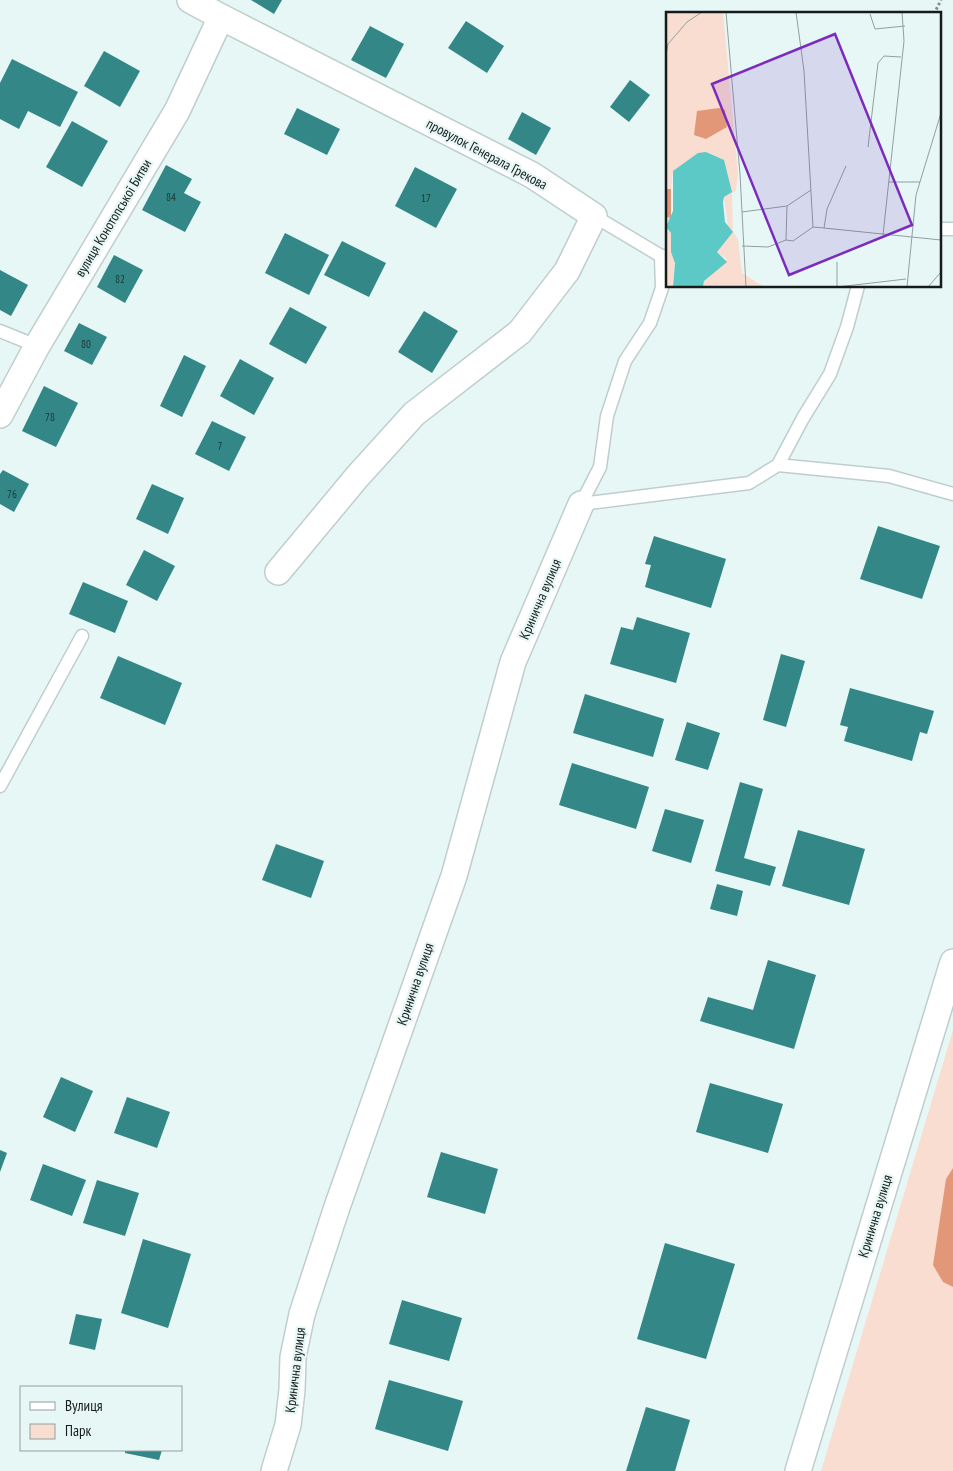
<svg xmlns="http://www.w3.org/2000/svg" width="953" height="1471" font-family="'PT Sans Narrow',sans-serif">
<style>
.green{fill:#f9ddd0}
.forest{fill:#e29878}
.building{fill:#338786}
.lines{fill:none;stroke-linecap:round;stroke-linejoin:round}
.service-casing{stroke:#bfcecd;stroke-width:15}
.minor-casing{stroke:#bfcecd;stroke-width:28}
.path{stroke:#838e8d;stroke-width:3;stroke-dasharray:2.5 2.5;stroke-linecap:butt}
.service{stroke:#fff;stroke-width:12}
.minor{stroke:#fff;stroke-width:25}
.labels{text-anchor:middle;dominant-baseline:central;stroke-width:4.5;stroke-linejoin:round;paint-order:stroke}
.number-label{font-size:11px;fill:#1c3635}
.street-label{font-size:14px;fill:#151b1a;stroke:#e7f7f6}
.inset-road{fill:none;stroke:#939f9e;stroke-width:1}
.view{fill:#7b2cbf;fill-opacity:0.15;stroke:#7b2cbf;stroke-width:2.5}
.inset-edge{fill:none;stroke:#151b1a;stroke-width:2.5}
</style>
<rect width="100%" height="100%" fill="#e7f7f6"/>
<polygon class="green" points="953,1030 953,1471 821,1471"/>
<polygon class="forest" points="953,1168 953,1287 943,1282 933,1265 946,1179"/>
<g class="building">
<polygon points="251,0 282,0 274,14"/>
<polygon points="466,21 504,46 487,73 448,48"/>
<polygon points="370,26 404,44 386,78 351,60"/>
<polygon points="104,51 140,71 120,107 84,86"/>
<polygon points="12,59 78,92 60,127 28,111 19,129 0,119 0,83"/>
<polygon points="630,80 650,95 629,122 610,107"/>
<polygon points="297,108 340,129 327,155 284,134"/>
<polygon points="522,112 551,128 536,155 508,139"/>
<polygon points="72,121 108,141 82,187 46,167"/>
<polygon points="166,165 192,179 184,193 201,202 185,232 142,210"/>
<polygon points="415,167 457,189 436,228 395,206"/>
<polygon points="285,233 329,255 309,295 265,273"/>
<polygon points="342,241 386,263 369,297 324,275"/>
<polygon points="114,255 143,270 125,303 97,287"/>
<polygon points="0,270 28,285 11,316 0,310"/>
<polygon points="290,307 327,327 306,364 269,344"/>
<polygon points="424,311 458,331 432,373 398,352"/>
<polygon points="79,323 107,337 92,365 64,351"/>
<polygon points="184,355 206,366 182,417 160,406"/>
<polygon points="240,359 274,378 254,415 220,396"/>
<polygon points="44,386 78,403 56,447 22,431"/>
<polygon points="212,421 246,437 229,471 195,454"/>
<polygon points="3,470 29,484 14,512 0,504 0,474"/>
<polygon points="152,484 184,498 168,534 136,519"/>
<polygon points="878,526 940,546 922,599 860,579"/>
<polygon points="654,536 726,559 711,608 645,587 651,565 645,564"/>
<polygon points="144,550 175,566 157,601 126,585"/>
<polygon points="83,582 128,601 115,633 69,614"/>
<polygon points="637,617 690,633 676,683 610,664 621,627 633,630"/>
<polygon points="781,654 805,661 786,727 763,720"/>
<polygon points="118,656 182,683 165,725 100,698"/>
<polygon points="850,688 934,711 927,734 920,732 912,761 844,741 848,727 840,725"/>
<polygon points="585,694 664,719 653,757 573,733"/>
<polygon points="687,722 720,733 708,770 675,760"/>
<polygon points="572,763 649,787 636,829 559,805"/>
<polygon points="740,782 763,789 744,858 776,867 770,886 715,871"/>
<polygon points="665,809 704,820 691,863 652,851"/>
<polygon points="798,830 865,849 849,905 782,886"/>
<polygon points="276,844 324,861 311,898 262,880"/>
<polygon points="717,884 743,891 737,916 710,909"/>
<polygon points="768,960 816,975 794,1049 700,1021 708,997 753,1010"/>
<polygon points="61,1077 93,1091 75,1132 43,1117"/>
<polygon points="710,1083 783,1104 768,1153 696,1132"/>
<polygon points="127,1097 170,1112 157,1148 114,1133"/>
<polygon points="0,1150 7,1153 0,1172"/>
<polygon points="441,1152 498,1169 485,1214 427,1197"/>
<polygon points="43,1164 86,1180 72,1216 30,1200"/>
<polygon points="97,1180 139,1193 125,1236 83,1223"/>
<polygon points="143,1239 191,1254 168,1328 121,1313"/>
<polygon points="665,1243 735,1264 706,1359 637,1339"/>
<polygon points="402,1300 462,1318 449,1361 389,1344"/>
<polygon points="76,1314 102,1319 95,1350 69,1344"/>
<polygon points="389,1380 463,1401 448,1451 375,1429"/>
<polygon points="646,1407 690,1420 675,1471 626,1471"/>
<polygon points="125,1450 162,1450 159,1460 125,1453"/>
</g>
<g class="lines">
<defs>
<g id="service">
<polyline points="594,216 661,256 667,256"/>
<polyline points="939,229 953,229"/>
<polyline points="0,331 37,346"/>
<polyline points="778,465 803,418 830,374 847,327 858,286"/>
<polyline points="581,504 749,483 778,465 889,476 953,494"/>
<polyline points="581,504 600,467 607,416 625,361 650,323 662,288 661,256"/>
<polyline points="0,786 82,636"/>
</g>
<g id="minor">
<polyline points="190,0 221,17 532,175 594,216 567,271 520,332 414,414 357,477 278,572"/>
<polyline points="0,415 37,346 177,111 221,17"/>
<polyline points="274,1471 288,1425 292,1390 293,1357 302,1314 337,1207 454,876 513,662 581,504"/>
<polyline points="798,1471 953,962"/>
</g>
</defs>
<use href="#service" class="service-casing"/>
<use href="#minor" class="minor-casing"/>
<polyline class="path" points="934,14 941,0"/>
<use href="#service" class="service"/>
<use href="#minor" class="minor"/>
</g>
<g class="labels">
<g class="number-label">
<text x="171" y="197">84</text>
<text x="426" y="198">17</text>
<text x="120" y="279">82</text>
<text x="86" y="344">80</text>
<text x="50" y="417">78</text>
<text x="220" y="446">7</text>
<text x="12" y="494">76</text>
</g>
<g class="street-label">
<text transform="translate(487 154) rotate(28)">провулок Генерала Грекова</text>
<text transform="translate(113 218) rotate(-59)">вулиця Конотопської Битви</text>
<text transform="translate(540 599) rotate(-67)">Кринична вулиця</text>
<text transform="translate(415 984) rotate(-71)">Кринична вулиця</text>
<text transform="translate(875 1216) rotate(-73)">Кринична вулиця</text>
<text transform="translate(295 1370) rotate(-83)">Кринична вулиця</text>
</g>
</g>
<g transform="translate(666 12)">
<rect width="275" height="275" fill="#e7f7f6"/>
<path d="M0,0h57l15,162 -2,17 -4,2 1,39 5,7 4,34 22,14h-61l1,-6 23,-22 -10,-7 11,-24 -4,-31 7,-5 -6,-24 -33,-10 -19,13 -2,18h-5zM0,205l5,1 -5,9 5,6 4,29 -2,25h-7z" fill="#f9ddd0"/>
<path d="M53,96l6,2 2,17 -21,12 -12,-4 3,-24zM0,177h5v29l-5,-1z" fill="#e29878"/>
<path d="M40,140l18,8 8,32 -8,5 -1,5 2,20 8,10 -16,20 10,10 -23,19 -1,6h-30l2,-24 -4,-11v-19l-5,-6 7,-16v-40l25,-18z" fill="#5cc9c7"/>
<path class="inset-road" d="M60,0l14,162 6,113M130,0l8,59 9,156M204,2l5,15 30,-3M0,43l2,-11 19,-22 15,-10M202,135l10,-84 6,-7 17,1M180,154l-19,43 -3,19 117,12M223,170h31M76,200l45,-6 24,-16M217,223l21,-194 -2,-29M120,228l7,1 20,-14 11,1M76,234l26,1 18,-7 1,-34M171,250v25M171,275l69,-8M241,275l9,-92 25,-82M262,275l13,-15"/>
<path class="view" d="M169,22l77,191 -123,50 -77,-191z"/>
<rect width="275" height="275" class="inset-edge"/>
</g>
<rect x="20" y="1386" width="162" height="65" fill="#e7f7f6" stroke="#939f9e"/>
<rect x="30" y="1402" width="25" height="8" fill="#ffffff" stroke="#939f9e"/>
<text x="65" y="1411" font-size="15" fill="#151b1a">Вулиця</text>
<rect x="30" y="1424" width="25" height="15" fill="#f9ddd0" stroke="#939f9e"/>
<text x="65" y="1436" font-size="15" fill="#151b1a">Парк</text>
</svg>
